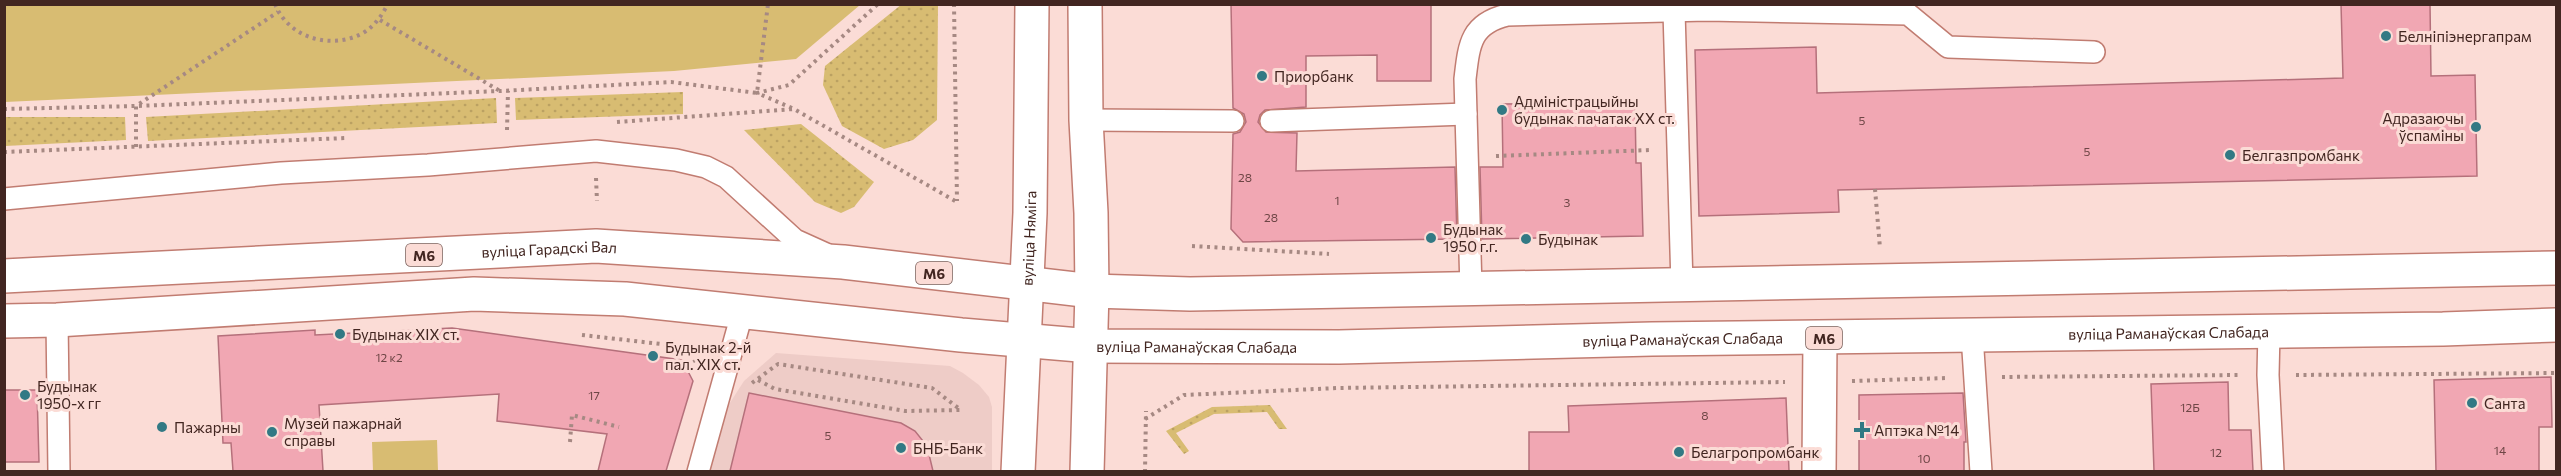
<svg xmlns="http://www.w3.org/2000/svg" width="2561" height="476" font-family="Commissioner,sans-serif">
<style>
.built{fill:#eeccc7}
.grass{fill:url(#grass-dots)}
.park{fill:#d8bc72}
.building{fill:#f1a7b3;stroke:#b5707b;stroke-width:1.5}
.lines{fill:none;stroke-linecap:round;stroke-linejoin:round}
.service-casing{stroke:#c17c71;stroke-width:24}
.minor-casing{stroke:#c17c71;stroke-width:36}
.primary-casing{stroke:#c17c71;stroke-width:36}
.path{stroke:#a68983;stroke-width:4;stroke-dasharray:3 4.5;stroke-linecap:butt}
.service{stroke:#fff;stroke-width:21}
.minor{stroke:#fff;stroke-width:33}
.primary{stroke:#fff;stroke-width:33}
.poi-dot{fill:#327984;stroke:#fbdcd6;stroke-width:2}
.labels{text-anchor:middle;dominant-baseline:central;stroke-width:6;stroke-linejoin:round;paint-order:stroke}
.number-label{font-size:12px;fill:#6e4646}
.shield{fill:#fbdcd6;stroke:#7a5d57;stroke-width:1.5}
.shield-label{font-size:14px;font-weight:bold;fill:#422621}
.poi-label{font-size:15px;fill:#422621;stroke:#fbdcd6;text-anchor:start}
.street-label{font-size:15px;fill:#422621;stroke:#fbdcd6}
</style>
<defs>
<pattern id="grass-dots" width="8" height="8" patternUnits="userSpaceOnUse" patternTransform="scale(1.5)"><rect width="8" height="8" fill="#d8bc72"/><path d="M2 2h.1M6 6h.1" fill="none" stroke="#bba162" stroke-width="1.8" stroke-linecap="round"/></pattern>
</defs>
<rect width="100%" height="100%" fill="#fbdcd6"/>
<polygon class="built" points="776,353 950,366 963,373 979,385 989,397 992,407 992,471 709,472 726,409 744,381"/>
<g class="grass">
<polygon points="902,4 938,5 937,120 913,140 884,149 842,126 823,85 825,66"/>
<polygon points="683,92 683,114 516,120 515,98"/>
<polygon points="496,98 497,123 148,141 146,117"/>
<polygon points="5,117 125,117 126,140 5,146"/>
<polygon points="801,124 874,182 854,207 841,213 815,202 744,130"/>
<polygon points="1270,405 1287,429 1279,429 1267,412 1214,414 1176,433 1189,451 1184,454 1166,431 1212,407"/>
</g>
<g class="park">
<polygon points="4,5 5,4 860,5 796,59 674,71 5,102"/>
<polygon points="437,440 438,471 373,471 372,442"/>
</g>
<g class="building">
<polygon points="1231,4 1431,4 1431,81 1377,81 1377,55 1306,56 1306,107 1265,110 1260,115 1258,122 1266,132 1297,133 1296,171 1455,167 1457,239 1243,242 1231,229 1233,134 1240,132 1246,122 1244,114 1233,108"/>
<polygon points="2341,4 2430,4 2431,76 2475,75 2477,176 1838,190 1839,212 1699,216 1695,50 1816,47 1817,93 2343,78"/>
<polygon points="1635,103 1636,163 1641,163 1643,236 1482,239 1480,167 1503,167 1502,104"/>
<polygon points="452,328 682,360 693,381 666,471 598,471 607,434 497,421 499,394 319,405 323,471 233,471 231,443 223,443 218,336 315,330 315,335"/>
<polygon points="2551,377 2552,427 2539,427 2539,471 2436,471 2434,380"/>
<polygon points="2228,382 2229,430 2251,430 2253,471 2154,471 2151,384"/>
<polygon points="4,390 37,390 39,462 4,462"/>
<polygon points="749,393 901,423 915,431 927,446 933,471 730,471"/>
<polygon points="1963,393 1966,442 1964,442 1964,471 1859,471 1859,395"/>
<polygon points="1786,398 1789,471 1529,471 1529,432 1569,432 1568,406"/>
</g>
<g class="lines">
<defs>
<g id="service">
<polyline points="1674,11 1682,285"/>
<polyline points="1086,120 1233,121"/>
<polyline points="1271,121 1466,114"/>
<polyline points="4,199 281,173 428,165 596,151 676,160 706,167 726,177 795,240 826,254"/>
<path d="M1471,289l-6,-210c4,-34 5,-55 42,-64l200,-5 201,4 40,33 146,5"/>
<polyline points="57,320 59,472"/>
<polyline points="2269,331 2268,375 2273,472"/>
<polyline points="1972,335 1981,472"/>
<polyline points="698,472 743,310"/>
</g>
<polyline id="minor" points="1819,472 1820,338"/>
<g id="primary">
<polyline points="1085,4 1086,120 1091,213 1092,291 1087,472"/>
<path id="s1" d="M4,276l592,-30 247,16 249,29 98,3 1366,-26"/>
<path id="s2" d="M4,321l53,-1 417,-26 151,5 336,36 130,11 248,1 313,-8 791,-10 113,-4"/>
<path id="s3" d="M1018,472l12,-259 2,-209"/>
</g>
</defs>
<use href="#service" class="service-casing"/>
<use href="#minor" class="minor-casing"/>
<use href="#primary" class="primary-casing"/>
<g class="path">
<path d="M275,4c14,35 57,46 88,29 12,-7 19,-18 25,-29"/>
<polyline points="954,4 957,201"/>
<polyline points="380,20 500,91"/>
<polyline points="792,108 757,93 789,85 878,4"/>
<polyline points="4,109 136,106 500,91 671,82 757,93 768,4"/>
<polyline points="617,122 794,109 957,202"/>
<polyline points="507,130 508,91"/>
<polyline points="136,147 136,106 278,12"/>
<polyline points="4,152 346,138"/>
<polyline points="1496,156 1651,150"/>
<polyline points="596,178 597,201"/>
<polyline points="1875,189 1880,248"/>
<polyline points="1192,246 1329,254"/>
<polyline points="582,335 687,347 698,366"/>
<polyline points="2296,375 2556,373"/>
<polyline points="2002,377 2241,375"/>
<polyline points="758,380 775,389 905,411 960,410"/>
<polyline points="1852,381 1947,378"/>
<polyline points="752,383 778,364 932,388 961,410"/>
<polyline points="1145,419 1184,395 1338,388 1785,382"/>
<polyline points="570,442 572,415 619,427"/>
<polyline points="1145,472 1146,411"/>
</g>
<use href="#service" class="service"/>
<use href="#minor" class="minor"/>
<use href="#primary" class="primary"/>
</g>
<g class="poi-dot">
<circle cx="2386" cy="36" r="6"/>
<circle cx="1262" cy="76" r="6"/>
<circle cx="1502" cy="110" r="6"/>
<circle cx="2476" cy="127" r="6"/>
<circle cx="2230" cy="155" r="6"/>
<circle cx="1431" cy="238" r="6"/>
<circle cx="1526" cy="239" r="6"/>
<circle cx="340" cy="334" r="6"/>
<circle cx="653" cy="356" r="6"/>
<circle cx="25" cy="395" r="6"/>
<circle cx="2472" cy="403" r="6"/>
<circle cx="162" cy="427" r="6"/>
<path d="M1859 421h6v6h6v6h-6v6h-6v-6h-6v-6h6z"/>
<circle cx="272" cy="432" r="6"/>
<circle cx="901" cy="448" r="6"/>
<circle cx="1679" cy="452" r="6"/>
</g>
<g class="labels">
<g class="number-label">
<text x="1862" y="120">5</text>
<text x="2087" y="151">5</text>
<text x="1245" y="177">28</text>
<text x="1337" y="200">1</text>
<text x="1567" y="202">3</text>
<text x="1271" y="217">28</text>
<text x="389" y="357">12 к2</text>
<text x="594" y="395">17</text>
<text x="2190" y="407">12Б</text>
<text x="1705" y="415">8</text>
<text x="828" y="435">5</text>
<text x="2500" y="450">14</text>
<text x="2216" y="452">12</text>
<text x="1924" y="458">10</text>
</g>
<g class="shield">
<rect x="406" y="244" width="36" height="22" rx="4.5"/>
<rect x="916" y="262" width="36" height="22" rx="4.5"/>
<rect x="1806" y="327" width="36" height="22" rx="4.5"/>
</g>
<g class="shield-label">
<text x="424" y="255">М6</text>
<text x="934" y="273">М6</text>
<text x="1824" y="338">М6</text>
</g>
<g class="poi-label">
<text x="2398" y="36">Белніпіэнергапрам</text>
<text x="1274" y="76">Приорбанк</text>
<text x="1514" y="101">Адміністрацыйны<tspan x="1514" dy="17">будынак пачатак XX ст.</tspan></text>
<text x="2464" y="118" text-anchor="end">Адразаючы<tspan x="2464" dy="17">ўспаміны</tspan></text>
<text x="2242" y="155">Белгазпромбанк</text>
<text x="1443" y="229">Будынак<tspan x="1443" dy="17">1950 г.г.</tspan></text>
<text x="1538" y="239">Будынак</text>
<text x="352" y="334">Будынак XIX ст.</text>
<text x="665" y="347">Будынак 2-й<tspan x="665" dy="17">пал. ХІХ ст.</tspan></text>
<text x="37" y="386">Будынак<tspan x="37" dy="17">1950-х гг</tspan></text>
<text x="2484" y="403">Санта</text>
<text x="284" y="423">Музей пажарнай<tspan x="284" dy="17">справы</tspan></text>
<text x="174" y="427">Пажарны</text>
<text x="1874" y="430">Аптэка №14</text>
<text x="913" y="448">БНБ-Банк</text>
<text x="1691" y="452">Белагропромбанк</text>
</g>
<g class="street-label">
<text stroke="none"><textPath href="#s3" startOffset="234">вуліца Няміга</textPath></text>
<text stroke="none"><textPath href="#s1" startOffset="546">вуліца Гарадскі Вал</textPath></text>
<text stroke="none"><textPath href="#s2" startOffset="2168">вуліца Раманаўская Слабада</textPath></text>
<text stroke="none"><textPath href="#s2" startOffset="1682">вуліца Раманаўская Слабада</textPath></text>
<text stroke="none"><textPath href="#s2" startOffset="1196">вуліца Раманаўская Слабада</textPath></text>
</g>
</g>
<rect width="2561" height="476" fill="none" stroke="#422621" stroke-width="12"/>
</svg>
